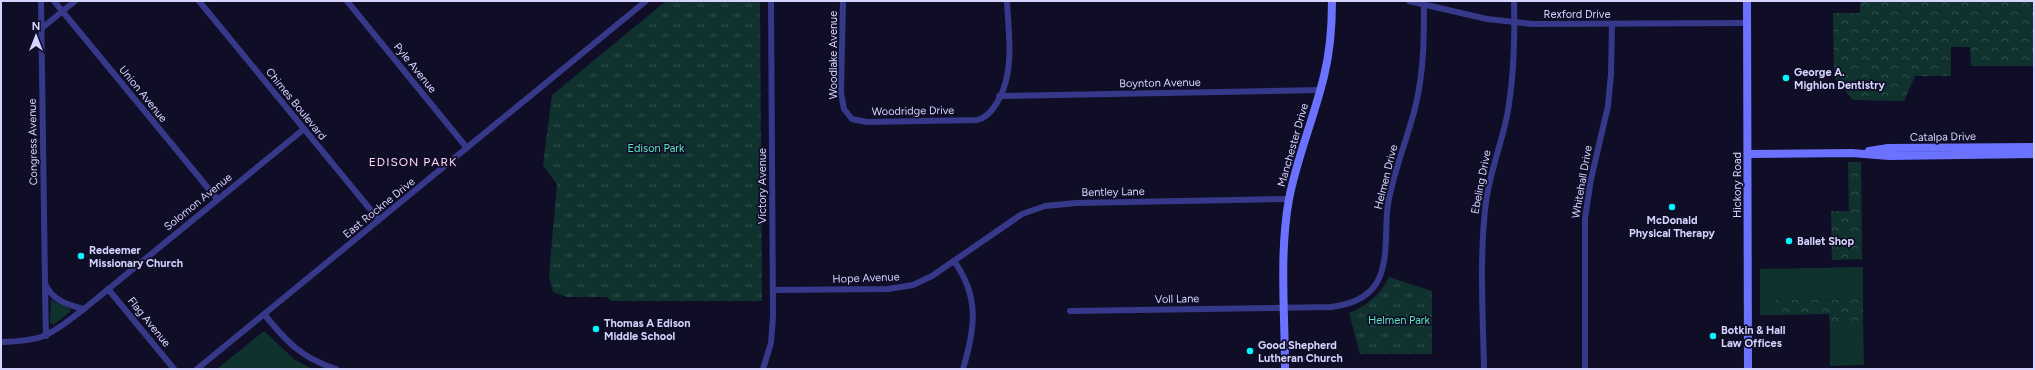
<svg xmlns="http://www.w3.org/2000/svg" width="2035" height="370" font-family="Figtree,sans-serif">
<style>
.grass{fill:#10322e}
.forest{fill:url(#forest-crowns)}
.park{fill:url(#park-tufts)}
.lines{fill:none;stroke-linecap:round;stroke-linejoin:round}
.street{stroke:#363989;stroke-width:6}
.secondary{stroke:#6b72ff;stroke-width:8}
.poi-dot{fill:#00f8ff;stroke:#100e27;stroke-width:1.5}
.labels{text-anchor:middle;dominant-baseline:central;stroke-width:3.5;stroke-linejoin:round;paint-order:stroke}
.street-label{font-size:11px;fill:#d6d4ff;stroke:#100e27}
.poi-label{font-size:11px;font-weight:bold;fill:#d6d4ff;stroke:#100e27;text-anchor:start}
.park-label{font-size:11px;fill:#58e7b9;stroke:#100e27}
.neighbourhood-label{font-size:12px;letter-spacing:1px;fill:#ffd6f3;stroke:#100e27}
</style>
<defs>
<pattern id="forest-crowns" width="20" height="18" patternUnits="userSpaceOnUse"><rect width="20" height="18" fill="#10322e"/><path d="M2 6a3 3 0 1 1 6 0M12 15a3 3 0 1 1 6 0" fill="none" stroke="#324f4d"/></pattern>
<pattern id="park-tufts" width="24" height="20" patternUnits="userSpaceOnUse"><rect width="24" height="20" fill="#10322e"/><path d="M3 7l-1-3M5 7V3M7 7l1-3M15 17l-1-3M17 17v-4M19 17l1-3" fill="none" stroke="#324f4d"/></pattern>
</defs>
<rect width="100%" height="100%" fill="#100e27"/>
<g class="grass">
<polygon points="1863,267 1863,299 1776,300 1776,315 1760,315 1760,269"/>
<polygon points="51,300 71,309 70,312 53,325 50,323"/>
<polygon points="1830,325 1863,325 1864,365 1830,366"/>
<polygon points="264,331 294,359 312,369 217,369"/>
</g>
<g class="forest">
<polygon points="1860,1 2034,1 2034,66 1971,66 1970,47 1951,47 1951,76 1915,76 1904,101 1853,100 1834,77 1833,13 1860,13"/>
<polygon points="1848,162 1861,162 1862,259 1832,260 1831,211 1849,211"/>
<polygon points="1863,299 1863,325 1830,325 1829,314 1776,315 1776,300"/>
</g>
<g class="park">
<polygon points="666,1 760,1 762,301 612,301 606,297 567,297 553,292 549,276 557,184 543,165 552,95"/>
<path d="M1389,277l43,14v63h-72l-11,-41c18,-7 32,-19 40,-36z"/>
</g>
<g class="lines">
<g class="street">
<path d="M41,1l4,282c6,17 23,22 39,26"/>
<polyline points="54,1 217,199"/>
<polyline points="199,1 379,220"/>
<polyline points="347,1 467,148"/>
<path d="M843,1l-2,92 3,16 8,10 15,3 110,-2c16,-3 27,-28 30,-44 5,-23 1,-51 0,-75"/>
<polyline points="1409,1 1487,19 1532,24 1747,23"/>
<polyline points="42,28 75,1"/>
<polyline points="999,96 1320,90"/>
<path d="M954,261c26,36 21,68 9,108"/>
<polyline points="45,287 46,336"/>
<polyline points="108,289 174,369"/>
<polyline points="773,290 888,289 913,285 932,276 1022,214 1045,206 1076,203 1289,199"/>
<path d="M1070,311l261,-4c17,-2 35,-8 45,-23 14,-23 8,-55 12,-80 6,-35 20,-66 28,-100 8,-34 8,-68 8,-103"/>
<path d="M264,314c22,27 37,44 72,55"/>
<path d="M1,342c45,-1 48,-7 83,-33l220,-180"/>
<polyline points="197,369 646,1"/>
<polyline points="763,369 771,343 773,316 771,1"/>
<path d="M1484,369c-1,-55 -5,-112 2,-167 4,-30 15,-57 21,-86 7,-38 8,-76 7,-115"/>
<polyline points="1585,369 1585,218 1591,179 1608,106 1611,74 1612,24"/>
</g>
<g class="secondary">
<polyline points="1747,1 1748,369"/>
<polyline points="1869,151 1888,148 2034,147"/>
<polyline points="1748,154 1852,153 1889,156 2034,154"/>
<path d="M1285,369c0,-56 -6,-115 4,-170 8,-42 25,-81 35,-123 6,-24 8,-50 8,-75"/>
</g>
</g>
<g class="poi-dot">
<circle cx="1786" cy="78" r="4"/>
<circle cx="1672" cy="207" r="4"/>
<circle cx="1789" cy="241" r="4"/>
<circle cx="81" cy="256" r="4"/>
<circle cx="596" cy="329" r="4"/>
<circle cx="1713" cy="336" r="4"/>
<circle cx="1250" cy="351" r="4"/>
</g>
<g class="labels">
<g class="street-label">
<text x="1577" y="14">Rexford Drive</text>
<text transform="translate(833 55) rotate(-90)">Woodlake Avenue</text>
<text transform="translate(415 68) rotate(51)">Pyle Avenue</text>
<text transform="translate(1160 83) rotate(-1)">Boynton Avenue</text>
<text transform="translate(143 94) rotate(51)">Union Avenue</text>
<text transform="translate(296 104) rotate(51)">Chimes Boulevard</text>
<text transform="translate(913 111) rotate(-1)">Woodridge Drive</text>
<text transform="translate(1943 137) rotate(-1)">Catalpa Drive</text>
<text transform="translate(33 142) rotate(-91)">Congress Avenue</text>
<text transform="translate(1293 145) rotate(-74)">Manchester Drive</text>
<text transform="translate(1386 177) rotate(-76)">Helmen Drive</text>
<text transform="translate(1481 182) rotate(-79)">Ebeling Drive</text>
<text transform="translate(1582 182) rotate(-80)">Whitehall Drive</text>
<text transform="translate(1737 185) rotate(-90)">Hickory Road</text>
<text transform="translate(762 186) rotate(-90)">Victory Avenue</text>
<text transform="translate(1113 192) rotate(-1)">Bentley Lane</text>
<text transform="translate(198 202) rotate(-39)">Solomon Avenue</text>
<text transform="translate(379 208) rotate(-39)">East Rockne Drive</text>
<text transform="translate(866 278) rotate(-2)">Hope Avenue</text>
<text transform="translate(1177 299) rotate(-1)">Voll Lane</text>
<text transform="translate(149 322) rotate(51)">Flag Avenue</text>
</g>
<g class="poi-label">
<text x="1794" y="72">George A.<tspan x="1794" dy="13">Mighion Dentistry</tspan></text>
<text x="1672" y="220" text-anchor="middle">McDonald<tspan x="1672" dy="13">Physical Therapy</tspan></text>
<text x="1797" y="241">Ballet Shop</text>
<text x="89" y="250">Redeemer<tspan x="89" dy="13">Missionary Church</tspan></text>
<text x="604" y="323">Thomas A Edison<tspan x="604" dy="13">Middle School</tspan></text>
<text x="1721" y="330">Botkin &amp; Hall<tspan x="1721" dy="13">Law Offices</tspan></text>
<text x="1258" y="345">Good Shepherd<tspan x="1258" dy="13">Lutheran Church</tspan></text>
</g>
<g class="park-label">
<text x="656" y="148">Edison Park</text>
<text x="1399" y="320">Helmen Park</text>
</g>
<g class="neighbourhood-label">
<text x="413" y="162">EDISON PARK</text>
</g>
</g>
<rect width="2035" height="370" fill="none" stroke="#d6d4ff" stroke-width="4"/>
<g transform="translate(36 36)" stroke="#100e27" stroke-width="3" paint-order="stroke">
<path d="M0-3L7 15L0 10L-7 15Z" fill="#d6d4ff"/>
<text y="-6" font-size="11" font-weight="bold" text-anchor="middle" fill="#d6d4ff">N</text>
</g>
</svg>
